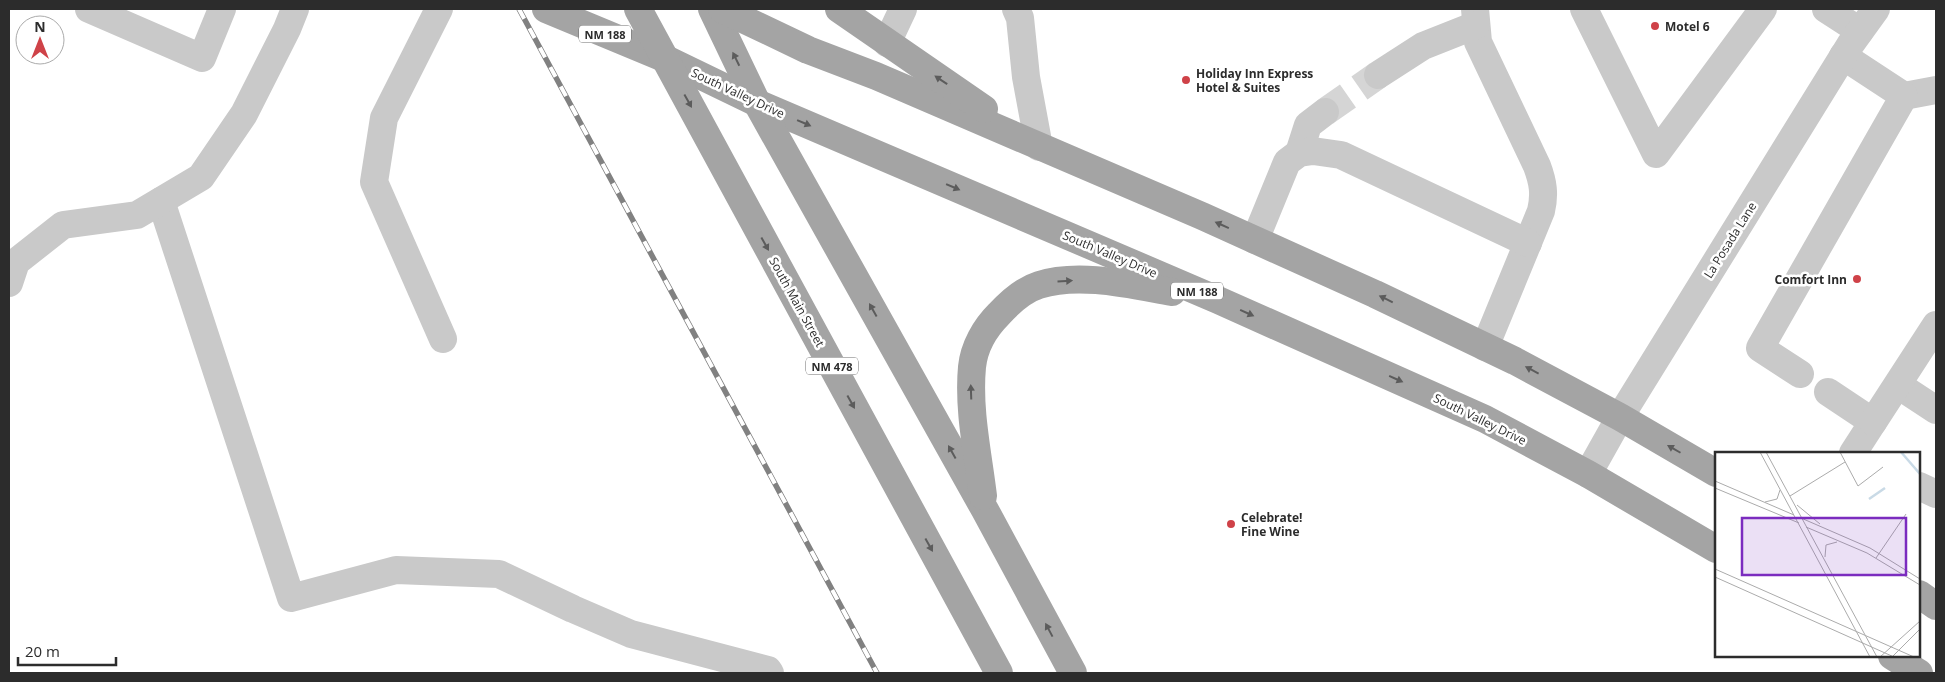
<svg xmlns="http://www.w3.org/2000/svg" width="1945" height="682" font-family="'Open Sans',sans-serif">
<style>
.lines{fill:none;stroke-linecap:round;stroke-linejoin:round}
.minor-tunnel{stroke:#d5d5d5;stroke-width:28;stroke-dasharray:28 14;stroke-linecap:butt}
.minor{stroke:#c9c9c9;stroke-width:28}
.major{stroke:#a4a4a4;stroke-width:28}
.rail-casing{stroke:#818181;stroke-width:5.5}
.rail{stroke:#fff;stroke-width:4;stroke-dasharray:11;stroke-linecap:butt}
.oneway{fill:#5c5c5c}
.poi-dot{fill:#cf4248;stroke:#fff;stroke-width:2}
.labels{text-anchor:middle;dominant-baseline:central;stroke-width:5;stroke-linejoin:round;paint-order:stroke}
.shield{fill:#fff;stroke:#6b6b6b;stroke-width:1}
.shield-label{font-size:11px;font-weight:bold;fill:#2c2c2c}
.poi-label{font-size:12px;font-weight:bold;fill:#2c2c2c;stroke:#fff;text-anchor:start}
.street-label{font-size:12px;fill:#2c2c2c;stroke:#fff}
.inset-river{fill:none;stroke:#c9dae6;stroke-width:2.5}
.inset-road{fill:none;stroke:#ababab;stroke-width:1}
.view{fill:#7b2cbf;fill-opacity:0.15;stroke:#7b2cbf;stroke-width:2.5}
.inset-edge{fill:none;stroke:#2c2c2c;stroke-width:2.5}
</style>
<rect width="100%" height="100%" fill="#fff"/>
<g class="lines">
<polyline class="minor-tunnel" points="1325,112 1378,75"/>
<g class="minor">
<polyline points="89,9 202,58 222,9"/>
<polyline points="439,9 384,118 374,182 443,339"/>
<polyline points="1016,9 1020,18 1026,77 1039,147"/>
<path d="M1475,9l3,33 59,124c6,16 8,28 4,45l-56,136"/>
<polyline points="1584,9 1656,154 1763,9"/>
<polyline points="1826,9 1860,31"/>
<polyline points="887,43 903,9"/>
<polyline points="1378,75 1423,46 1476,25"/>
<polyline points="1904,96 1936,90"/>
<polyline points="1299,153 1308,125 1325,112"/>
<polyline points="161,201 291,598 396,570 499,574 573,609 631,634 768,670 770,673"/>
<polyline points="1255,240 1287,162 1299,153 1313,151 1341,155 1528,243"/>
<polyline points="9,283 16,262 63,225 137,215 201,177 244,114 287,29 295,9"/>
<polyline points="1800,374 1760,348 1904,96 1843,56"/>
<polyline points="1898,385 1936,410"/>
<polyline points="1828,392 1873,422 1853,453"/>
<polyline points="1873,422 1936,325"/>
<polyline points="1588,474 1620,417 1850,45 1876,9"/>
<polyline points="1919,486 1936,494"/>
</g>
<g class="major">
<polyline points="546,9 664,58 757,103 1218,300 1485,419 1588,474 1716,549"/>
<polyline points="638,9 999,673"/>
<polyline points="712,9 757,103 985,510 1073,673"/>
<polyline points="722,9 808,50 876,76 1202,216 1375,294 1515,361 1620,417 1716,473"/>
<polyline points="839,9 984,109"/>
<path d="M983,496c-5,-42 -15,-86 -11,-129 2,-20 13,-39 27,-53 11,-12 24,-24 40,-29 40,-13 93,0 133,7"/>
<polyline points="1919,594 1936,606"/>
<polyline points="1892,656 1919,673"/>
</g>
<defs>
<polyline id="rail" points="519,9 877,673"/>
</defs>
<use href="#rail" class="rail-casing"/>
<use href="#rail" class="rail"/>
</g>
<defs><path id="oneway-solid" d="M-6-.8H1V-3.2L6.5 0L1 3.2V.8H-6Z" transform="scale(1.25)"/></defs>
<g class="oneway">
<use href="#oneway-solid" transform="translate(736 59) rotate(-116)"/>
<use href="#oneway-solid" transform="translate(941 80) rotate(-146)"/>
<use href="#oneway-solid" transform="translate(688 101) rotate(61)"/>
<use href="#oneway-solid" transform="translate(804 123) rotate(23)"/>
<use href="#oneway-solid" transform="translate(953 187) rotate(23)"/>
<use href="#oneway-solid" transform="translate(1222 225) rotate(-156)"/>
<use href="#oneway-solid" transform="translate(765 244) rotate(61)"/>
<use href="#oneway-solid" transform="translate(1065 281) rotate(-3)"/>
<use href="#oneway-solid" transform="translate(1386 299) rotate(-154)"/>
<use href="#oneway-solid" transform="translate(873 310) rotate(-119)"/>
<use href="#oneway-solid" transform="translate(1247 313) rotate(24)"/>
<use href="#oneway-solid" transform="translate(1532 370) rotate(-152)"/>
<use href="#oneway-solid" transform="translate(1396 379) rotate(24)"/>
<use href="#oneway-solid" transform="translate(971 392) rotate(-92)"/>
<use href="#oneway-solid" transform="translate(851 402) rotate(61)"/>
<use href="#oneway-solid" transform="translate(1674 449) rotate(-150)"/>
<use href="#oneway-solid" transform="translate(952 452) rotate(-119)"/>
<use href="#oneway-solid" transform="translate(929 545) rotate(61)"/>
<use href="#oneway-solid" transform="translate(1049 630) rotate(-118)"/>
</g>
<g class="poi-dot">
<circle cx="1655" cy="26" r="5"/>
<circle cx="1186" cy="80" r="5"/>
<circle cx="1857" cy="279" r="5"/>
<circle cx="1231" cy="524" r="5"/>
</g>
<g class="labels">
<g class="shield">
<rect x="579" y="25.5" width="52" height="17" rx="4"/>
<rect x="1171" y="282.5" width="52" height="17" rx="4"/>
<rect x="806" y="357.5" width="52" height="17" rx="4"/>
</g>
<g class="shield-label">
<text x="605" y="34">NM 188</text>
<text x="1197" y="291">NM 188</text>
<text x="832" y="366">NM 478</text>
</g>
<g class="poi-label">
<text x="1665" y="26">Motel 6</text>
<text x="1196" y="73">Holiday Inn Express<tspan x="1196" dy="14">Hotel &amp; Suites</tspan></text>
<text x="1847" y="279" text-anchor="end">Comfort Inn</text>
<text x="1241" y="517">Celebrate!<tspan x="1241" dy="14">Fine Wine</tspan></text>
</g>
<g class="street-label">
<text transform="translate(738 93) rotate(25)">South Valley Drive</text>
<text transform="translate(1730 240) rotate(-58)">La Posada Lane</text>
<text transform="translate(1110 254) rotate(23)">South Valley Drive</text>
<text transform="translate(797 302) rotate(61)">South Main Street</text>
<text transform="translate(1480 419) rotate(26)">South Valley Drive</text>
</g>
</g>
<g transform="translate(1715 452)">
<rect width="205" height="205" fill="#fff"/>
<path class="inset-river" d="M186,0l19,22M154,47l16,-11"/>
<path class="inset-road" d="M45,0l110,205M51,0l111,205M125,0l18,34 25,-19M0,29l79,34M0,36l84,35M75,44l55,-34M50,50l12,-3 3,-9M82,53l23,19M86,66l69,30 50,31M91,75l61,26 53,32M110,105l1,-12 11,-3M161,106l30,-44M0,117l199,88M0,125l179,80M165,205l40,-36M177,205l28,-28"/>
<path class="view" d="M27,66h164v57h-164z"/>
<rect width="205" height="205" class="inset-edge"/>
</g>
<rect width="1945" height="682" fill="none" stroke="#2c2c2c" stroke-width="20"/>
<g transform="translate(40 40)"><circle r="24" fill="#ffffff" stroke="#ababab"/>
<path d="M0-4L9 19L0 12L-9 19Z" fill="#cf4248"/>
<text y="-8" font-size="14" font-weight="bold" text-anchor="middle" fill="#2c2c2c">N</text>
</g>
<path d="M18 657v8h98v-8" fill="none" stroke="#2c2c2c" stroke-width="2.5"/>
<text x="25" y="657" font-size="15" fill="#2c2c2c" stroke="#ffffff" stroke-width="4" paint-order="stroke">20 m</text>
</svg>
